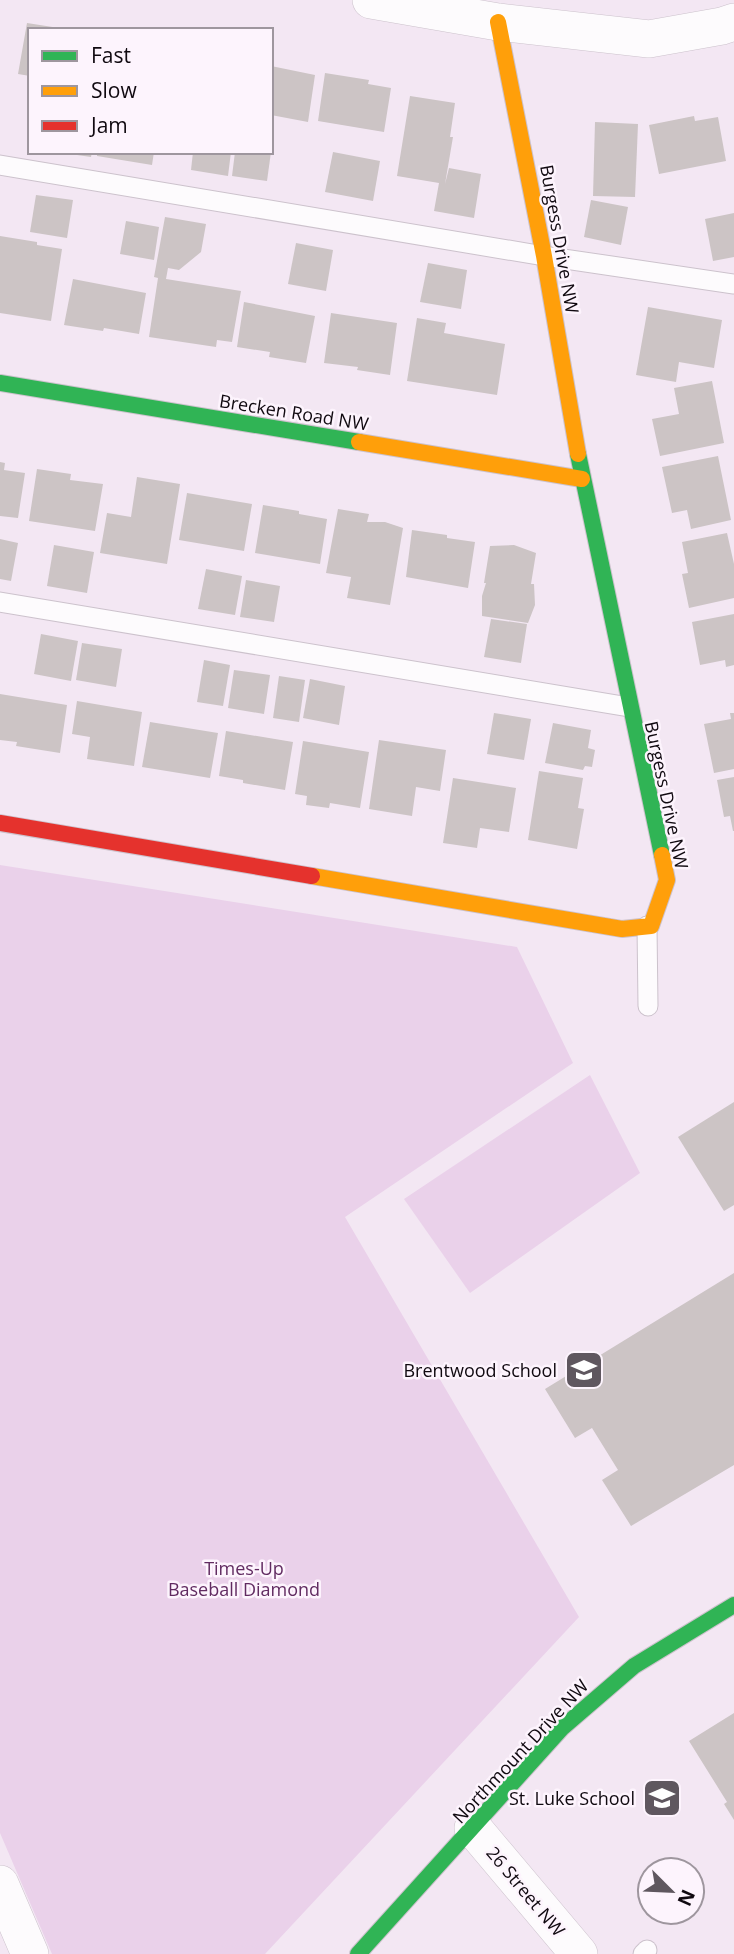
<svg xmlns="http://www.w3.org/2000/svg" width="734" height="1954" font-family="'Open Sans',sans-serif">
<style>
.green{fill:#ead1ea}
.building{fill:#ccc4c5}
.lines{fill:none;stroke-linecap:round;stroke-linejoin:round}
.lane-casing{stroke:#ccc2cc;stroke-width:21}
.street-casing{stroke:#ccc2cc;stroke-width:38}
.fast-casing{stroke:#ccc2cc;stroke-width:18}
.slow-casing{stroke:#ccc2cc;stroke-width:18}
.jam-casing{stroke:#ccc2cc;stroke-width:18}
.lane{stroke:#fdfbfd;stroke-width:19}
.street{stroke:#fdfbfd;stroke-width:37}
.fast{stroke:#30b455;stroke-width:16}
.slow{stroke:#ff9f0a;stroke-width:16}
.jam{stroke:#e5322d;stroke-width:16}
.labels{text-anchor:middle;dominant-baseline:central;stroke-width:5;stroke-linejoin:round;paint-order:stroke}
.street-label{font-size:18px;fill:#100910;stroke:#fdf4fd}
.poi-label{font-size:18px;fill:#100910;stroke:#fdf4fd;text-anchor:end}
.park-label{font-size:18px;fill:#612b61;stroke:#fdf4fd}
</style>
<rect width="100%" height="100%" fill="#f3e7f3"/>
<g class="green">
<polygon points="0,865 517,947 573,1063 345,1217 579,1617 265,1954 52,1954 0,1833"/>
<polygon points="590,1075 640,1173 470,1293 404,1199"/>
</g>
<g class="building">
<polygon points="27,23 59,28 30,30 30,76 18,74"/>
<polygon points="271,66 315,75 308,122 271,115"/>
<polygon points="325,73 369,80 368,84 391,88 384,132 318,121"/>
<polygon points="410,96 455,103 450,137 453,137 445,184 449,168 481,174 474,218 434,211 439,183 397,176"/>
<polygon points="694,116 695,121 718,117 726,161 659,174 649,125"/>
<polygon points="595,122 638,124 635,197 593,196"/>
<polygon points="78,152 92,152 91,157 77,155"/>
<polygon points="97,152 154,152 152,165 97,156"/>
<polygon points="193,152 231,152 228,176 191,170"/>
<polygon points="235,152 271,152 267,181 232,176"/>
<polygon points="333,152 380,161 373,201 325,192"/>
<polygon points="36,195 73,200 67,238 30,232"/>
<polygon points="591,200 628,207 621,245 584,237"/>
<polygon points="734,213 734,257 713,261 705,219"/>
<polygon points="165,217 206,224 201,252 179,270 168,268 166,279 241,291 232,342 217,340 216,347 149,337 158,278 154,277"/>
<polygon points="126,221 159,227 154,260 120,254"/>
<polygon points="0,236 37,242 37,245 62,249 51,321 0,313"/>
<polygon points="296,243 333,250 326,291 288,284"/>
<polygon points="428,263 467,270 461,309 420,302"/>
<polygon points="73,279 146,293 139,334 104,328 103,331 64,325"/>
<polygon points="244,302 315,316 306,363 269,357 270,352 237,347"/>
<polygon points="648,307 722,320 714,368 679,362 676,382 636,375"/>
<polygon points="331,313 397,323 390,375 357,370 358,367 324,363"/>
<polygon points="417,318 446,323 444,333 505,344 497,395 407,381"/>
<polygon points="712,381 724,443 660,456 652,419 679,414 674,388"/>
<polygon points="718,456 731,520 691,529 687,510 672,513 662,467"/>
<polygon points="0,462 5,463 4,470 25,473 18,518 0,516"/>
<polygon points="37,469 71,474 70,480 103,484 95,531 29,521"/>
<polygon points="137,477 180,484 167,564 100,553 107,513 131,517"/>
<polygon points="187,493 252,504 244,551 179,540"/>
<polygon points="263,505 299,511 299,514 327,519 320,564 255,553"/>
<polygon points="338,509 369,514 367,522 385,522 403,528 390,605 347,598 351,577 326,573"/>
<polygon points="412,530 447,535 447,538 475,542 468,588 406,577"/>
<polygon points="727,533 734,564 734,598 689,608 682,574 688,573 682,542"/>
<polygon points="0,539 18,543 11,581 0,579"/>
<polygon points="54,545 94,552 87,593 47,586"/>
<polygon points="514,545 536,553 531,584 534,584 535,605 528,623 482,616 482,596 486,583 484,583 490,546"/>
<polygon points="206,569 242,576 235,615 198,609"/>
<polygon points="246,580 280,586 274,622 240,617"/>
<polygon points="734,614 734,665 726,667 725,660 700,665 692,622"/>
<polygon points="491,619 527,624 521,663 484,657"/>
<polygon points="41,634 78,641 71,681 34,674"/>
<polygon points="82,643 122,649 116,687 76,680"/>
<polygon points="204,660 230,665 223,706 197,702"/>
<polygon points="234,670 270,675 264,714 228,708"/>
<polygon points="279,676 305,680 299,722 273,718"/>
<polygon points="310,679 345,686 339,725 303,718"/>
<polygon points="0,694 67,705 60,753 16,746 17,742 0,740"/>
<polygon points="77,701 142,712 134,766 87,759 90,737 72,734"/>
<polygon points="494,713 531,719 524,760 487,754"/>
<polygon points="730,713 734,713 734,769 714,773 704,724 731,719"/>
<polygon points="150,722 218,733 210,778 142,767"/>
<polygon points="553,723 591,730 588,748 595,750 592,767 585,766 583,770 545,763"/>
<polygon points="226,731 293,742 285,790 243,783 243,780 219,776"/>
<polygon points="379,740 446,750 440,791 416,787 412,816 369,809"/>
<polygon points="303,741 369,752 360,808 330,803 329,808 306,805 307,796 295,794"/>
<polygon points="539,771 583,778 578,808 584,809 577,849 528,840"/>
<polygon points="734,777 734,831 733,831 730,816 724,817 717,780"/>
<polygon points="453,778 516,788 509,832 480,828 477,848 443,843"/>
<polygon points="734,1102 734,1205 724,1211 678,1137"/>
<polygon points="734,1273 734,1465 631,1526 602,1480 618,1470 592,1428 575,1438 545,1389"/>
<polygon points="734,1713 734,1820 724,1804 727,1802 689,1741"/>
</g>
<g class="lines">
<defs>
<g id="lane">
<polyline points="0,165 544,256 734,284"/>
<polyline points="0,602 629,707"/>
<polyline points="647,926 648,1006"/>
<polyline points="643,1954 647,1950"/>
</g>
<g id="street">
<polyline points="371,0 498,22 649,39 722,26 734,22"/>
<polyline points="473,1828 579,1954"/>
<polyline points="0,1884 30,1954"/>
</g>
<g id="fast">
<polyline points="0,383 359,442"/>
<polyline points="578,454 662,855"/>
<polyline points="358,1954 562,1728 634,1666 734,1605"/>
</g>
<g id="slow">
<polyline points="498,22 544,256 578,454"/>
<polyline points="359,442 582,479"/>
<polyline points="312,876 622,929 651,926 667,880 662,855"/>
</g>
<polyline id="jam" points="0,823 312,876"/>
</defs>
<use href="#lane" class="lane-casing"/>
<use href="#street" class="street-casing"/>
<use href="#fast" class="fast-casing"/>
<use href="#slow" class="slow-casing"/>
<use href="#jam" class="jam-casing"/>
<use href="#lane" class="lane"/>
<use href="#street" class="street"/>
<use href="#fast" class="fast"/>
<use href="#slow" class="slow"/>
<use href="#jam" class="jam"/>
</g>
<defs>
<symbol id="school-square" viewBox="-11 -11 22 22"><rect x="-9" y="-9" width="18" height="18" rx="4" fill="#5f575f" stroke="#fdf4fd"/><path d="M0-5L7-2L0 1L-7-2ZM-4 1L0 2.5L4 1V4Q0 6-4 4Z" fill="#fff"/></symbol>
</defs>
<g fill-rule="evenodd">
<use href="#school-square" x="562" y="1348" width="44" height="44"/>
<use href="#school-square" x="640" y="1776" width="44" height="44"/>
</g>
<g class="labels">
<g class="street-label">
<text transform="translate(560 239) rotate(80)">Burgess Drive NW</text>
<text transform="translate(294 412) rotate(9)">Brecken Road NW</text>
<text transform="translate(667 795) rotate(78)">Burgess Drive NW</text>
<text transform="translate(520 1751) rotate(-47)">Northmount Drive NW</text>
<text transform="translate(526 1891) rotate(50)">26 Street NW</text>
</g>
<g class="poi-label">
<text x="557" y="1370">Brentwood School</text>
<text x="635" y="1798">St. Luke School</text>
</g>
<g class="park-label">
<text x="244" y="1568">Times-Up<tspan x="244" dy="21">Baseball Diamond</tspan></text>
</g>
</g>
<rect x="28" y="28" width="245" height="126" fill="#fdf4fd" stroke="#9e969e" stroke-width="2"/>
<rect x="42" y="51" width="35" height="10" fill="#30b455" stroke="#9e969e" stroke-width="2"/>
<text x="91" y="63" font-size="21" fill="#100910">Fast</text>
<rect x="42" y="86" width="35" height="10" fill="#ff9f0a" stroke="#9e969e" stroke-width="2"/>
<text x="91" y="98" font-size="21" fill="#100910">Slow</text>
<rect x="42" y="121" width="35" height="10" fill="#e5322d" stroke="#9e969e" stroke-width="2"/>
<text x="91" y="133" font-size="21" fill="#100910">Jam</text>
<g transform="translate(671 1891) rotate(114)"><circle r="33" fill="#fdf4fd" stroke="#9e969e" stroke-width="2"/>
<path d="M0-5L12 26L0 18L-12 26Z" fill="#5f575f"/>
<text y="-10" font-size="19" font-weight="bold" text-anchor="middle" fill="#100910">N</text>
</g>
</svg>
